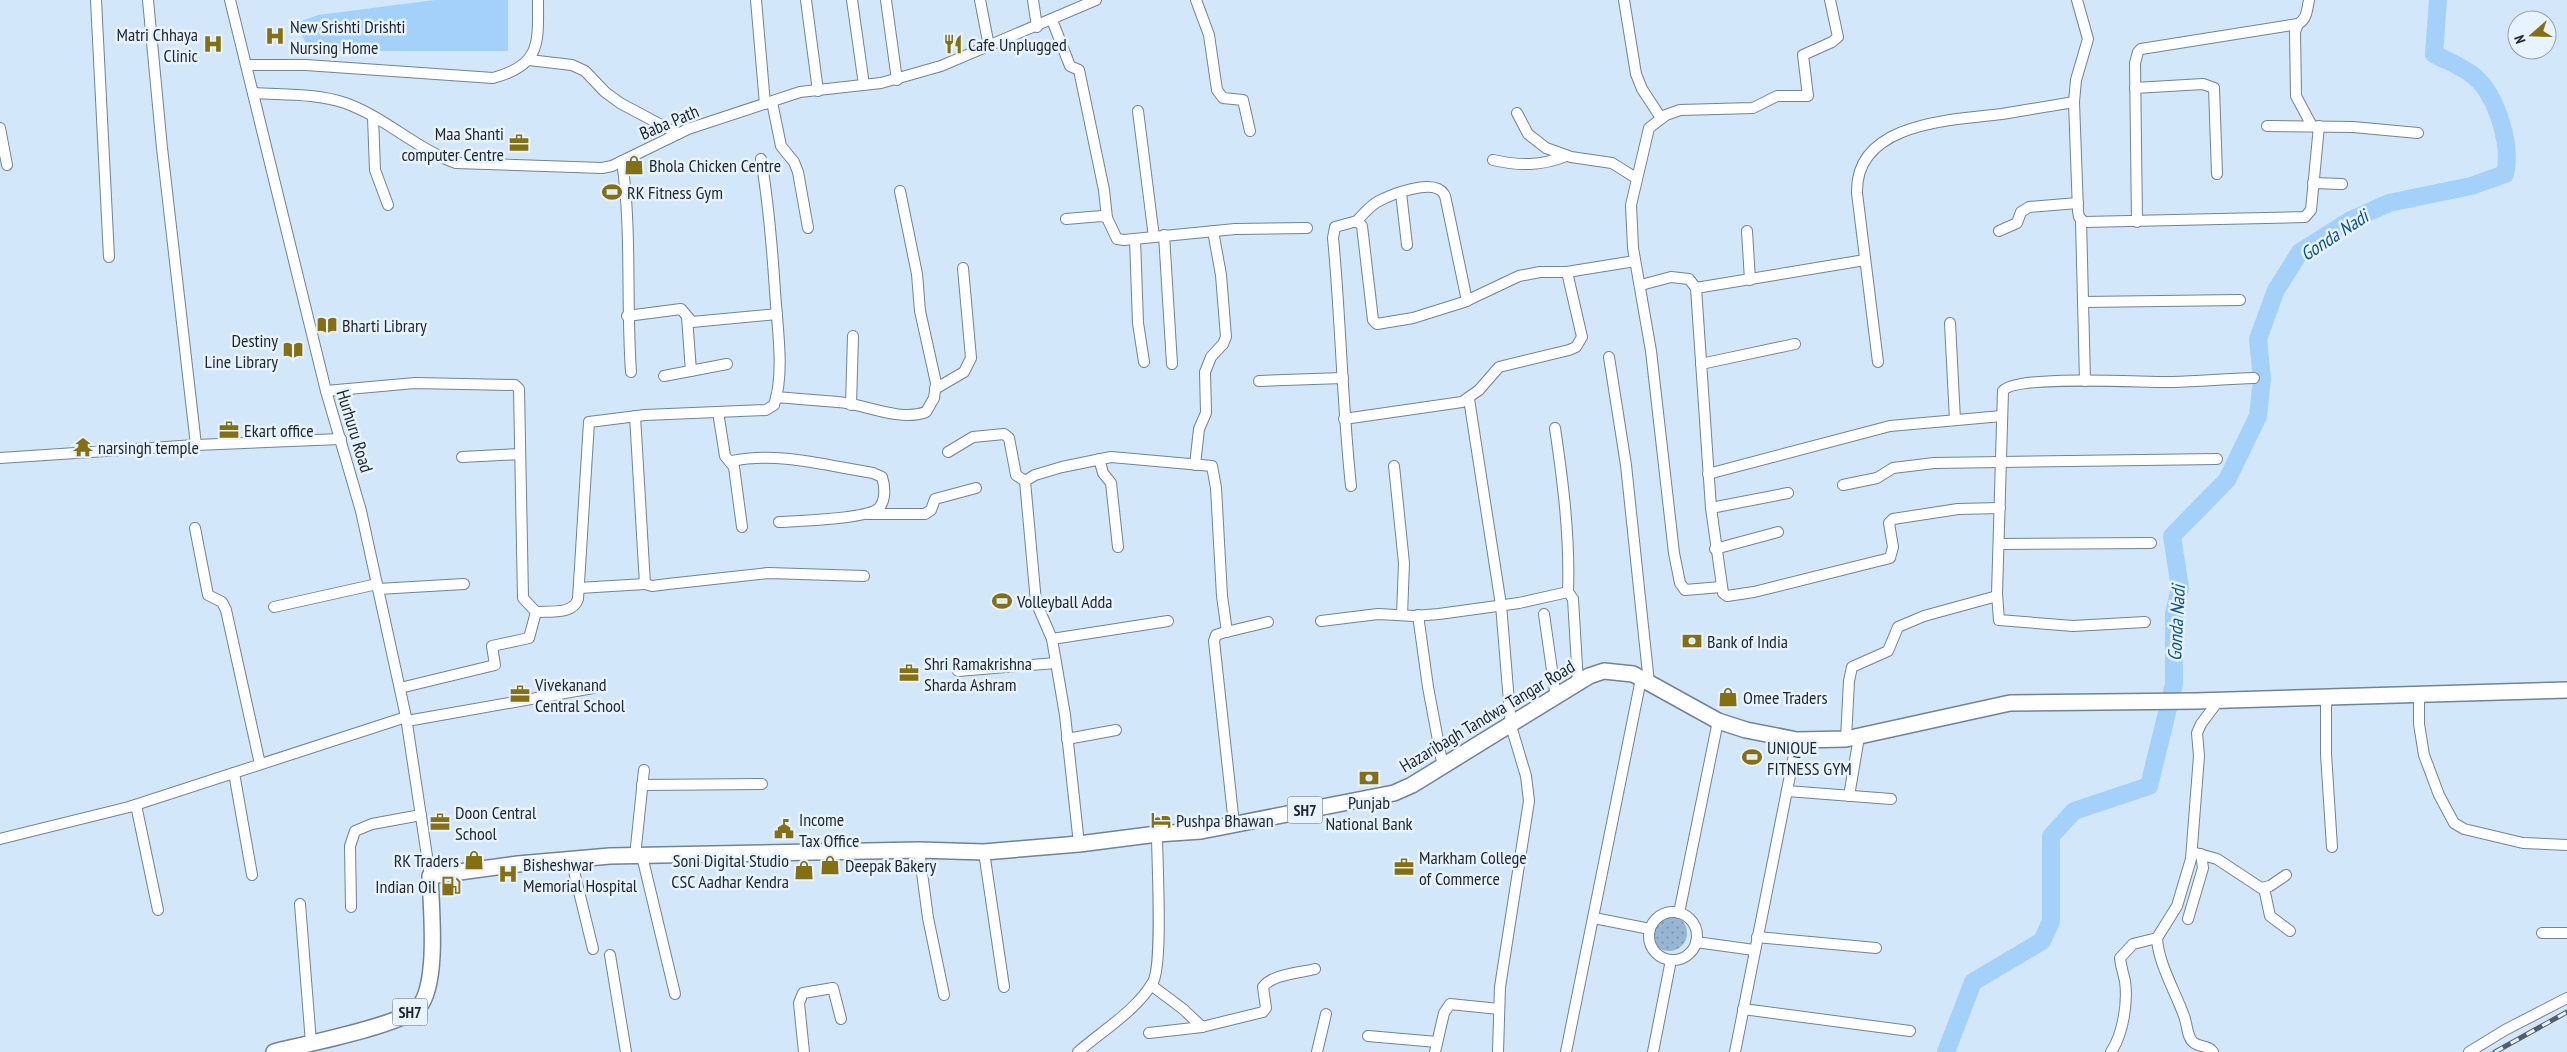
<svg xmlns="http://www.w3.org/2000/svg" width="2567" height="1052" font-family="'PT Sans Narrow',sans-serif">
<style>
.grass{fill:url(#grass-dots)}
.water{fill:#a4d1fa}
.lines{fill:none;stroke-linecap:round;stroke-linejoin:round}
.river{stroke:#a4d1fa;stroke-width:18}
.minor-casing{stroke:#718394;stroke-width:12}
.primary-casing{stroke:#718394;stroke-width:18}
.minor{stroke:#fff;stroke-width:10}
.primary{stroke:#fff;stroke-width:15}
.rail-casing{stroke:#535e68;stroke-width:5}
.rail{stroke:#e7f3ff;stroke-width:3;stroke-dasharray:9;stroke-linecap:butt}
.labels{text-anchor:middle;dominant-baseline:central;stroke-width:5;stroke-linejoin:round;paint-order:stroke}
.shield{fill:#e7f3ff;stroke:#5b646c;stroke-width:1}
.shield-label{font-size:16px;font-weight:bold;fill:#1f262d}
.poi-label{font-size:18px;fill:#1f262d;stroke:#e7f3ff;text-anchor:start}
.street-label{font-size:18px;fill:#1f262d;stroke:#e7f3ff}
.water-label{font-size:19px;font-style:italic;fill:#0d5486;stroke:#e7f3ff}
</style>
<defs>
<pattern id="grass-dots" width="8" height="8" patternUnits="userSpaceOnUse" patternTransform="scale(1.25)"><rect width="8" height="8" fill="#97b6d3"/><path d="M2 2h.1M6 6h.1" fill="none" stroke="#7b94ac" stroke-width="1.8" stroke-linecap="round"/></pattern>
</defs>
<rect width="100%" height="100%" fill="#d3e7fa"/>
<circle class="grass" cx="1669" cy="933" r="18"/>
<polygon class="water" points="435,0 508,0 508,51 311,51 300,33 301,21 318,15"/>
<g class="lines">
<path class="river" d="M1946,1052l27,-70 69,-41 9,-20v-85l23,-25 75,-25 25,-102v-71l6,-25 -8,-52 55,-56 31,-64 4,-37 -4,-40 18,-49 24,-38 49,-31 40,-18 82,-17 34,-12c7,-28 -8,-78 -30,-97 -11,-10 -28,-16 -41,-23l4,-54"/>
<defs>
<g id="minor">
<polyline points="96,0 109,257"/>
<polyline points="148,0 162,148 196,445"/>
<polyline points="230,0 326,391 361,511 406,717 430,876"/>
<polyline points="756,0 765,104"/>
<polyline points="806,0 818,91"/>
<polyline points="852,0 864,85"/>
<polyline points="886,0 897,80"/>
<polyline points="980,0 989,46"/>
<polyline points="1033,0 1037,27"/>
<polyline points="1196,0 1209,35 1217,90 1223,98 1243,100 1250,131"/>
<polyline points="1624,0 1636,74 1642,89 1661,118"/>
<polyline points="2077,0 2088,39 2076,80 2074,102 2078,211 2079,217 2084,222 2305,217 2311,210 2319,126"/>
<polyline points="1052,20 1070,66 1079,70 1104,190 1107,218"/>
<polyline points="2298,24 2295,32 2296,96 2312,126"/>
<polyline points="529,60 572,65 585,71 605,92 620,103 678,134"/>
<path d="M247,65h59l187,13c49,-13 45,-36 45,-78"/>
<polyline points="2135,88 2203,84 2214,88 2217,174"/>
<path d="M253,93c29,2 63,0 92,10 40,14 71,46 111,60l146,5 10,-2 76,-37 112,-37 81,-9 60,-17 155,-66"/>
<polyline points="772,102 781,146 794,162 798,172 808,228"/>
<polyline points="1138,111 1154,237"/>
<polyline points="1517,113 1528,134 1546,148 1571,157 1612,163 1636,178"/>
<polyline points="373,117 375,170 388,205"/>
<polyline points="2267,126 2353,127 2418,133"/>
<polyline points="0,128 7,165"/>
<path d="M1493,160c27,6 48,6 73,-4"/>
<path d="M622,161c10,70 4,140 9,211"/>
<polyline points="2313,183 2342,184"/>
<polyline points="1401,193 1407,245"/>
<polyline points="1066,219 1102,216 1107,218 1117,239 1124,240 1235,229 1307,228"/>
<polyline points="2081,220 2085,381"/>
<path d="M1357,221c6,-7 12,-14 20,-19 13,-7 57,-25 67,-8 2,3 2,8 3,11l20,96"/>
<path d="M2137,222l-2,-159 3,-11 3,-3 157,-25c9,-5 9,-14 11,-24"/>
<polyline points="1747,231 1750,280"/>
<polyline points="1999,231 2017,223 2021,212 2029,207 2078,203"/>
<polyline points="1164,235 1172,364"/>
<polyline points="1135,239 1138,323 1144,362"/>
<polyline points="1641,285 1671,277 1689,279 1696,288 1711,508 1723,593 1727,596 1754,592 1890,558 1893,547 1889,523 1893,519 1958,509 2000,508"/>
<polyline points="1696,288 1865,260"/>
<polyline points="2083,302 2240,300"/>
<polyline points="627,316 681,309 692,322 777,314"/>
<polyline points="687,317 691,371"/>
<polyline points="1950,323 1955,420"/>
<polyline points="1609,357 1626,465 1649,683"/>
<path d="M1878,362l-21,-169c-2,-71 95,-73 145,-79 24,-4 48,-8 72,-12"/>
<polyline points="1701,364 1795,344"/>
<polyline points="664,376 727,364"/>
<polyline points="1259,381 1343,378"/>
<polyline points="935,389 964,372 971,358 963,268"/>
<polyline points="326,391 415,383 515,385 519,389 523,598 536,612"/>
<path d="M776,397c21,2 42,3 62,5 27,2 61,20 88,10l8,-14 2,-15 -16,-72 -3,-37 -17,-83"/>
<polyline points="1469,399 1501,605 1511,726 1526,776 1529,801 1500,987 1498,1052"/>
<polyline points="851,405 853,336"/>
<polyline points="718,412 725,456 734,467 742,527"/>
<polyline points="635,416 645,584 652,586 668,584 768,573 864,576"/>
<polyline points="1344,419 1462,402 1479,390 1499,367 1569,350 1576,347 1582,337 1567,272"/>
<path d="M1555,428c8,54 15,109 13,164"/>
<polyline points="948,452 973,437 1004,434 1009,438 1016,475 1025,481"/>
<polyline points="462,457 520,454"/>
<polyline points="0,458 196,445 341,439"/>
<polyline points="1099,459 1103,473 1111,483 1118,547"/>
<path d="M732,461c45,-10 96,5 141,12l9,4c3,9 4,23 -3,31 -11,11 -81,13 -100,14"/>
<polyline points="1195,465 1199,429 1206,413 1205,372 1211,357 1223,344 1226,337 1221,275 1213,231"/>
<polyline points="1394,466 1404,563 1402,615"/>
<polyline points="1708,474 1890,426 2002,416"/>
<polyline points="1843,485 1877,478 1893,468 1934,463 2217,459"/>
<path d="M1351,486c-9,-83 -10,-165 -18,-248l2,-11 22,-6 5,5 11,94 4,4 36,-6 51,-16 55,-26 21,-4h27l68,-11"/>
<polyline points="1711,508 1788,493"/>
<polyline points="868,514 925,514 931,510 935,499 976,488"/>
<polyline points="195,528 208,595 222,602 226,610 260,764"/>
<polyline points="2000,544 2151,543"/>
<polyline points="1715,549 1778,532"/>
<polyline points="1721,587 1685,590 1680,583 1674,553 1651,351 1633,248 1631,205 1649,128 1666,115 1680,110 1753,108 1777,96 1808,96 1803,55 1832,42 1838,37 1830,0"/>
<polyline points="579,588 645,584"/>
<polyline points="378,589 464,584"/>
<polyline points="274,607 377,584"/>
<path d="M536,612c13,-1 37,3 42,-13l11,-177 56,-7 121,-5 8,-5c11,-32 3,-79 1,-114 -3,-46 -6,-86 -14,-132"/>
<polyline points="1544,614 1556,698"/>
<polyline points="1418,615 1428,687 1443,767"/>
<polyline points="1321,621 1378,614 1414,616 1439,614 1519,603 1568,592 1573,599 1578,683"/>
<path d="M2145,622l-72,4 -74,-6 -2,-26 6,-203c12,-17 144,-8 170,-9 27,-1 54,-3 81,-4"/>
<polyline points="1052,639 1168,621"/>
<polyline points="958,671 1056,663"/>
<polyline points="400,688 495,665 492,646 529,638 536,612"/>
<polyline points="2419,695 2419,724 2424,755 2439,795 2454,823 2464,829 2523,843 2567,845"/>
<polyline points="2326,697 2326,754 2332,847"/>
<polyline points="407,721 593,688"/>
<polyline points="1067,739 1116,730"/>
<polyline points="1846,739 1849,681 1852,667 1888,651 1898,627 1924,616 1997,596"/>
<polyline points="234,773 252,875"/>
<polyline points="642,785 762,784"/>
<polyline points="1787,791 1891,799"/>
<polyline points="1849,796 1859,737"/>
<polyline points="136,805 158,910"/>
<polyline points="1234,824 1214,641 1216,635 1222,633 1268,622"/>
<polyline points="0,839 129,807 406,717"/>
<polyline points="1079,844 1065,715 1052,639 1036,602 1025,481 1035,475 1062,467 1111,457 1212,466 1216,488 1222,596 1227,632"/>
<polyline points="919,850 928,918 944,995"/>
<polyline points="984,852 1004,987"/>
<polyline points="2192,852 2217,859 2261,888 2270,886 2286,875"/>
<polyline points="635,856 644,770"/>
<polyline points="642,856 675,994"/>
<polyline points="571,859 593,949"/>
<polyline points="2264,888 2270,916 2290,931"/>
<polyline points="300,904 311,1043"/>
<polyline points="351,907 350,846 355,831 372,824 421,815"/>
<circle cx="1673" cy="936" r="24"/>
<polyline points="1679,913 1718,721"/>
<polyline points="1594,918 1650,929"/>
<polyline points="2188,919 2203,868 2201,854"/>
<polyline points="2542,933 2567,933"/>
<polyline points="1757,937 1876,948"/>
<polyline points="1696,942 1754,950"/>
<polyline points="610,955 626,1052"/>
<polyline points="1151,985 1183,1009 1202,1027"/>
<polyline points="1743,1009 1910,1031"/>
<path d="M1149,1033l53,-6 61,-15 3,-4 -3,-21c9,-13 37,-14 52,-18"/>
<polyline points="1368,1036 1437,1042"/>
<polyline points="804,1052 799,1003 803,993 833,988 841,1019"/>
<path d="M1078,1052c24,-21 59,-42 75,-70 10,-18 4,-121 4,-148"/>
<polyline points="1317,1052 1326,1014"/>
<polyline points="1435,1052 1444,1013 1450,1004 1499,1009"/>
<polyline points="1566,1052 1641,679"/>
<polyline points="1653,1052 1671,960"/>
<polyline points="1735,1052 1797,740"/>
<path d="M2111,1052c12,-18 17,-49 14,-71 -2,-8 -4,-15 -5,-23l13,-14 24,-6"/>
<path d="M2213,1052c-5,-8 -14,-4 -20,-10 -6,-5 -6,-19 -9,-26 -8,-23 -26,-53 -27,-78l20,-32 14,-47 8,-103 -2,-23 4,-9 18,-24"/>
<polyline points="2469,1052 2505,1030 2567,998"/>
</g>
<path id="primary" d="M274,1052c27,-7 129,-27 145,-45 20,-24 12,-100 11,-131l88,-12 92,-8 309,-6 65,2 95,-8 78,-10 44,-3 193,-38 18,-8 177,-109 15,-5 29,3 85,47 28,9 51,10 49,-1 164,-36 186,-2 371,-11"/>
</defs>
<use href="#minor" class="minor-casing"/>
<use href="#primary" class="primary-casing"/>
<use href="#minor" class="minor"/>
<use href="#primary" class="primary"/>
<defs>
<polyline id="rail" points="2495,1052 2567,1012"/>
</defs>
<use href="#rail" class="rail-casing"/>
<use href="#rail" class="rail"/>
</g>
<defs>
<symbol id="hospital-bare" viewBox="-9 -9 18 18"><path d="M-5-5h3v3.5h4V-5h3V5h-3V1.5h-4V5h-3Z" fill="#847010" stroke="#e7f3ff" stroke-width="2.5" paint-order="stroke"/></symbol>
<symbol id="restaurant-bare" viewBox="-9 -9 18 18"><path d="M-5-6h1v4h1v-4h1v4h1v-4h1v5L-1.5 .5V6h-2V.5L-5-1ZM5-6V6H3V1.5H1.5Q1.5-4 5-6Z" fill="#847010" stroke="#e7f3ff" stroke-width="2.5" paint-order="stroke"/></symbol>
<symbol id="office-bare" viewBox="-9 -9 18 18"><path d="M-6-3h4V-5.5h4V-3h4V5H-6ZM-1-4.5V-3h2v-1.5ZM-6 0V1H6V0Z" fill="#847010" stroke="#e7f3ff" stroke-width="2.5" paint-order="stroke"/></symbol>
<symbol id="shop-bare" viewBox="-9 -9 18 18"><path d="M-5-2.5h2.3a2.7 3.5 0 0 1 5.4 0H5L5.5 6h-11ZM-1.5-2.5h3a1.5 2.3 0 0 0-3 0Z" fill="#847010" stroke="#e7f3ff" stroke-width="2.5" paint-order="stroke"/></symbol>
<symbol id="stadium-bare" viewBox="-9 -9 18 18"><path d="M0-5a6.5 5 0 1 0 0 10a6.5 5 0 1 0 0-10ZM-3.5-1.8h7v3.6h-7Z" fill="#847010" stroke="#e7f3ff" stroke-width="2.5" paint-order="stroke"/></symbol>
<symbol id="library-bare" viewBox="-9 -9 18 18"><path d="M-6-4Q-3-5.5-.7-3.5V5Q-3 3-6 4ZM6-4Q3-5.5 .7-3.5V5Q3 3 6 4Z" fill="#847010" stroke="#e7f3ff" stroke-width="2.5" paint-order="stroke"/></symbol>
<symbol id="temple-bare" viewBox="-9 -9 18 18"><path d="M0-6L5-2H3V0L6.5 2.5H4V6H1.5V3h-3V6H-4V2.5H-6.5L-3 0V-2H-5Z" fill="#847010" stroke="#e7f3ff" stroke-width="2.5" paint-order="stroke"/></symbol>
<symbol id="bank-bare" viewBox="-9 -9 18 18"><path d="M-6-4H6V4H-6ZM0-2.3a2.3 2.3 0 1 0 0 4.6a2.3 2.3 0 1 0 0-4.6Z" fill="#847010" stroke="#e7f3ff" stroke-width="2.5" paint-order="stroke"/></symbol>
<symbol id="hotel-bare" viewBox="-9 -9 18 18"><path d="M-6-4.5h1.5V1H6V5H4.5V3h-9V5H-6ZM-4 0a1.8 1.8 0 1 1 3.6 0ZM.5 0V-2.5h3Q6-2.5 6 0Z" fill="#847010" stroke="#e7f3ff" stroke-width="2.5" paint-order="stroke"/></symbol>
<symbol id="civic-bare" viewBox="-9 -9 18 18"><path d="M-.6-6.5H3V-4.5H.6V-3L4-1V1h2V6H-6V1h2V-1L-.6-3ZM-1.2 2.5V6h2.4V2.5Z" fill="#847010" stroke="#e7f3ff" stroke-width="2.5" paint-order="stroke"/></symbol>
<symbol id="fuel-bare" viewBox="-9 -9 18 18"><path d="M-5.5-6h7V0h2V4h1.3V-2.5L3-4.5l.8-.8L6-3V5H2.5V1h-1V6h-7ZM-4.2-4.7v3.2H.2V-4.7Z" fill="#847010" stroke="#e7f3ff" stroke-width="2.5" paint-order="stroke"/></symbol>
</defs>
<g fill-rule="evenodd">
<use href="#hospital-bare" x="261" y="22" width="28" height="28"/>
<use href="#hospital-bare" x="199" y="30" width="28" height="28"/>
<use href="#restaurant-bare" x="939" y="30" width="28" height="28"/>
<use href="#office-bare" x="505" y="129" width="28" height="28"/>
<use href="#shop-bare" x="620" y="151" width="28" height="28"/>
<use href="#stadium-bare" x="598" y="178" width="28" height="28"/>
<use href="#library-bare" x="313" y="311" width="28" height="28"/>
<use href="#library-bare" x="279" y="336" width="28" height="28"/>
<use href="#office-bare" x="215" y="416" width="28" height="28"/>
<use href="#temple-bare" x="69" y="433" width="28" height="28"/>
<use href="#stadium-bare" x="988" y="587" width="28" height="28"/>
<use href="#bank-bare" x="1678" y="627" width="28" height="28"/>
<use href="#office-bare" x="895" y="659" width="28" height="28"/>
<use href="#office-bare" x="506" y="680" width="28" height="28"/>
<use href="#shop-bare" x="1714" y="683" width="28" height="28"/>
<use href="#stadium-bare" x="1738" y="743" width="28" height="28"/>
<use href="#bank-bare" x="1355" y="764" width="28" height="28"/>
<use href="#hotel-bare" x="1147" y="806" width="28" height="28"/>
<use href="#office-bare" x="426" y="808" width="28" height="28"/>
<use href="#civic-bare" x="770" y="815" width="28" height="28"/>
<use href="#shop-bare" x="460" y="846" width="28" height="28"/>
<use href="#shop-bare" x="816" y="851" width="28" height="28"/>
<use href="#office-bare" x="1390" y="853" width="28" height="28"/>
<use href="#shop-bare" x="790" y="856" width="28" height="28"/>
<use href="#hospital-bare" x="494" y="860" width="28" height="28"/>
<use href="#fuel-bare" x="437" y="872" width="28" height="28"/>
</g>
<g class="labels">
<g class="shield">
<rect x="1287.5" y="796.5" width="35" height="27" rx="4"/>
<rect x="392.5" y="998.5" width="35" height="27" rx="4"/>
</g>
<g class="shield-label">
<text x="1305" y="810">SH7</text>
<text x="410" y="1012">SH7</text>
</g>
<g class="poi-label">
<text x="290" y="26">New Srishti Drishti<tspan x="290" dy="21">Nursing Home</tspan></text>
<text x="198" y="34" text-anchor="end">Matri Chhaya<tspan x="198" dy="21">Clinic</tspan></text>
<text x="968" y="44">Cafe Unplugged</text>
<text x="504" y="133" text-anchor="end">Maa Shanti<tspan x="504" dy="21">computer Centre</tspan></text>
<text x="649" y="165">Bhola Chicken Centre</text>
<text x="627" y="192">RK Fitness Gym</text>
<text x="342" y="325">Bharti Library</text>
<text x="278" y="340" text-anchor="end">Destiny<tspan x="278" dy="21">Line Library</tspan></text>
<text x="244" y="430">Ekart office</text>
<text x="98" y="447">narsingh temple</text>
<text x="1017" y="601">Volleyball Adda</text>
<text x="1707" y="641">Bank of India</text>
<text x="924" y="663">Shri Ramakrishna<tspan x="924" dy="21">Sharda Ashram</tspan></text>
<text x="535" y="684">Vivekanand<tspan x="535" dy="21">Central School</tspan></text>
<text x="1743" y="697">Omee Traders</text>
<text x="1767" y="747">UNIQUE<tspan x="1767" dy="21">FITNESS GYM</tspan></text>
<text x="1369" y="802" text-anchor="middle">Punjab<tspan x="1369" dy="21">National Bank</tspan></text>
<text x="455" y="812">Doon Central<tspan x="455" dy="21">School</tspan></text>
<text x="799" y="819">Income<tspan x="799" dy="21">Tax Office</tspan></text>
<text x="1176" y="820">Pushpa Bhawan</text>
<text x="1419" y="857">Markham College<tspan x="1419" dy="21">of Commerce</tspan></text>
<text x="459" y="860" text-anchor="end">RK Traders</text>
<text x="789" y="860" text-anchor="end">Soni Digital Studio<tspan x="789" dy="21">CSC Aadhar Kendra</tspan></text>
<text x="523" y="864">Bisheshwar<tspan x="523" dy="21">Memorial Hospital</tspan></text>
<text x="845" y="865">Deepak Bakery</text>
<text x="436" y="886" text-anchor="end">Indian Oil</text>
</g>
<g class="street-label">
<text transform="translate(669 122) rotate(-23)">Baba Path</text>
<text transform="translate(355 431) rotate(73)">Hurhuru Road</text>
<text transform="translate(1487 716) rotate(-31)">Hazaribagh Tandwa Tangar Road</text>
</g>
<g class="water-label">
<text transform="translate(2334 235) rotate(-33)">Gonda Nadi</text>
<text transform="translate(2176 623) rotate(-87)">Gonda Nadi</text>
</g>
</g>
<g transform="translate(2532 35) rotate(250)"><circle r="24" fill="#e7f3ff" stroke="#97a1ab"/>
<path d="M0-4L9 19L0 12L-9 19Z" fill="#847010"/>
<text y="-8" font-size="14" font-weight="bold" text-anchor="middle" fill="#1f262d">N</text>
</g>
</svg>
